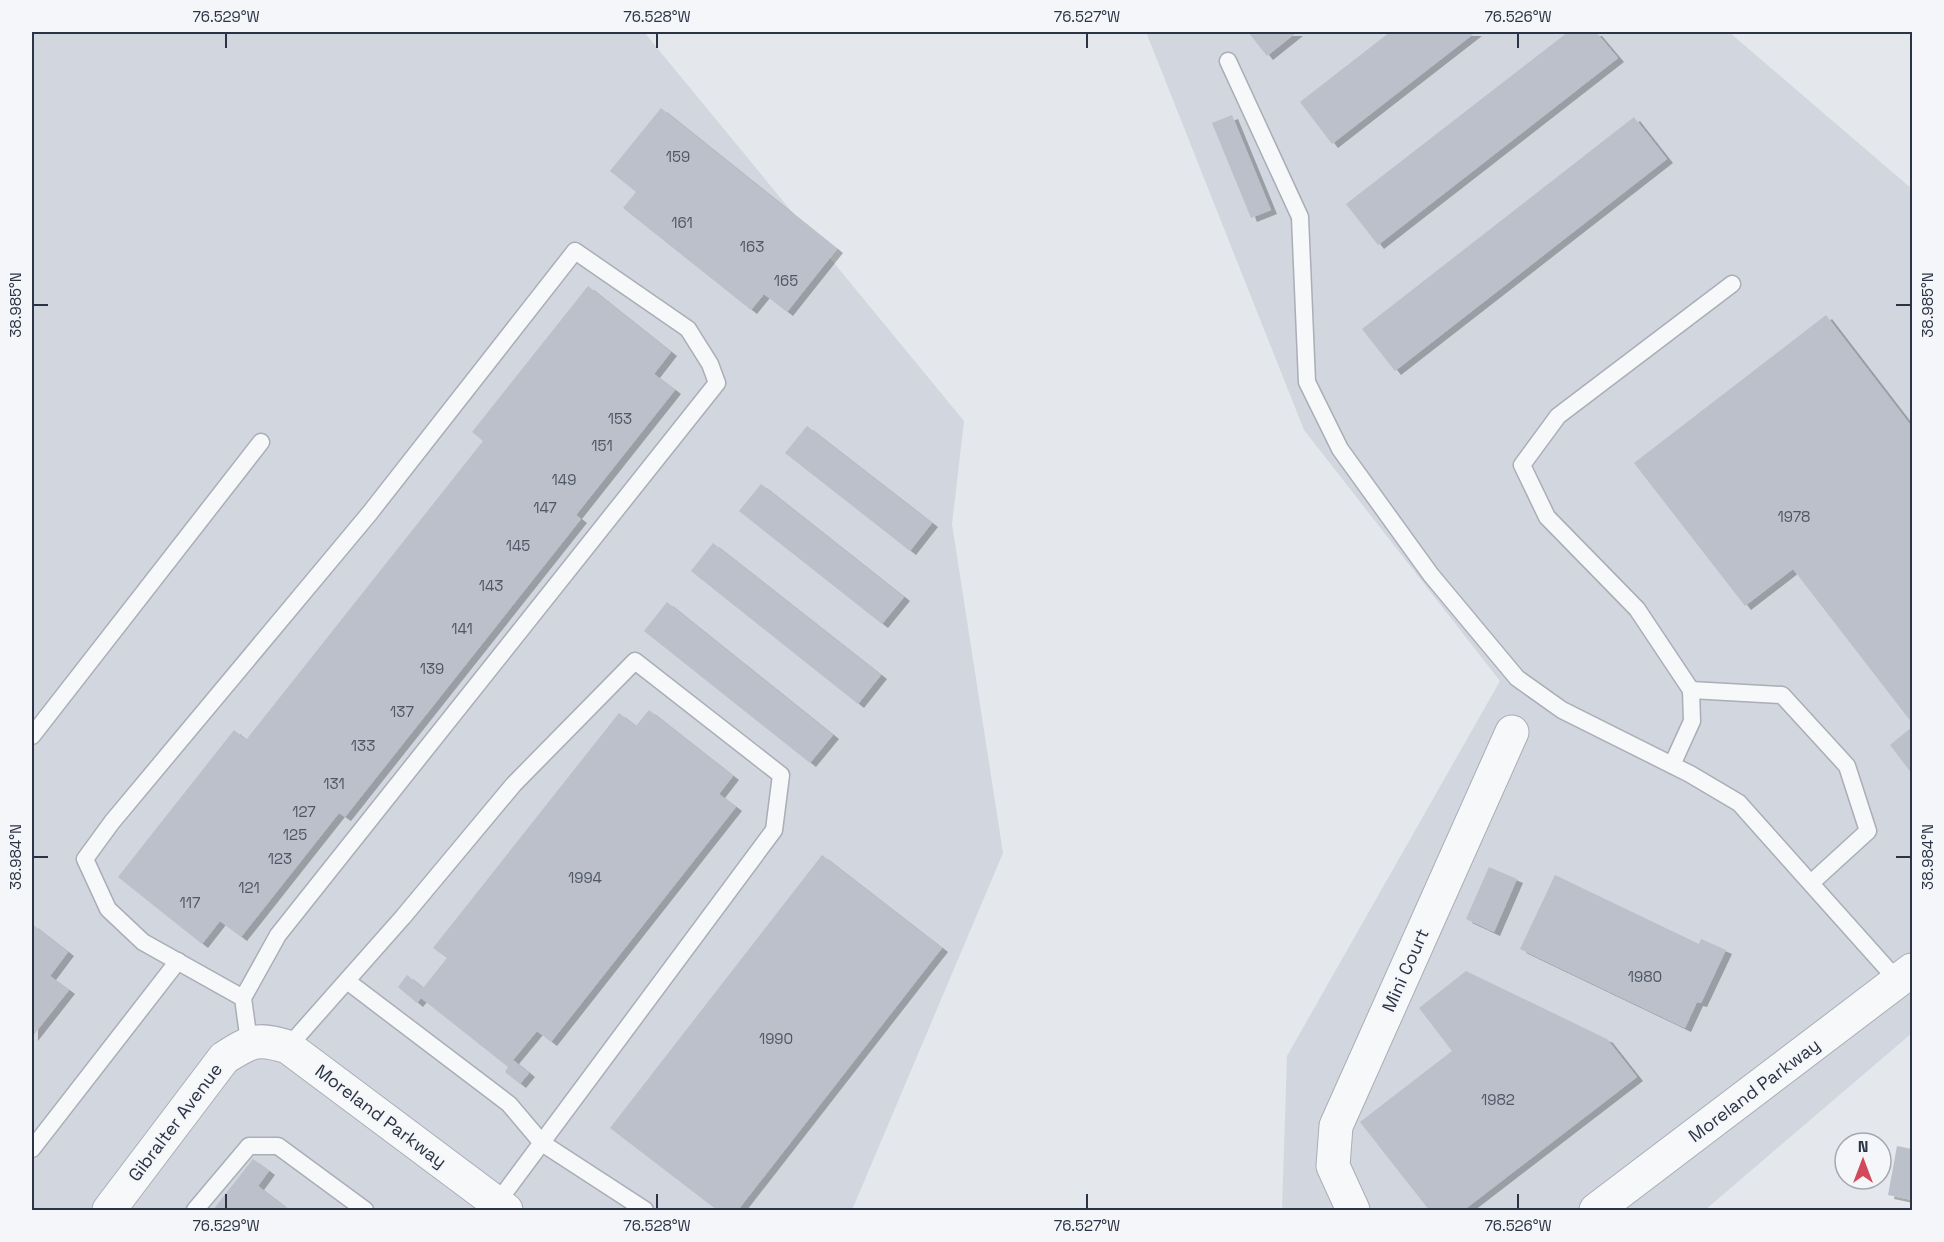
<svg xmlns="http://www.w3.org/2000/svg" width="1944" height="1242" font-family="'Space Grotesk',sans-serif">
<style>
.built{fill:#d2d6de}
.building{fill:#bbc0ca;filter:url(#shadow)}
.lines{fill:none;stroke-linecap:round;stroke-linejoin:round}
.service-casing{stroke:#a9aeb7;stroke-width:19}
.minor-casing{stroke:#a9aeb7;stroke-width:35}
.service{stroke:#f7f8fa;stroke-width:16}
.minor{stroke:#f7f8fa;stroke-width:33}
.ticks{fill:none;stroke:#2b3445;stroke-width:2}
.labels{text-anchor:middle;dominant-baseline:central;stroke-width:4.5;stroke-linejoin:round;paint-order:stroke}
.number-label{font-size:15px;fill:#4f5766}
.street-label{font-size:18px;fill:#2b3445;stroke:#f4f6f9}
.neatline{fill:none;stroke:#2b3445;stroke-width:2}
.ticks-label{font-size:15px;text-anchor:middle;fill:#2b3445}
</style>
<defs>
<filter id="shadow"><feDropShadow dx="6" dy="4" stdDeviation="0" flood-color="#0004"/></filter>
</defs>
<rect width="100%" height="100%" fill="#e4e7ec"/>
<g class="built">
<polygon points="32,32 644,32 964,421 952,524 1003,853 852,1210 32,1210"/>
<polygon points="1146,32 1729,32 1912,189 1912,1033 1705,1210 1282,1210 1287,1056 1500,681 1304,430"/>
</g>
<g class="building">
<polygon points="1248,32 1297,32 1267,56"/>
<polygon points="1390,32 1476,32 1332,144 1300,102"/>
<polygon points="1568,32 1596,32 1618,58 1378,245 1346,204"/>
<polygon points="661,108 837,249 787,312 764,294 751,310 623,208 636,192 610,171"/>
<polygon points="1232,115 1271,210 1251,218 1212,123"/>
<polygon points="1634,117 1667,159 1395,371 1362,329"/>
<polygon points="588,286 671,352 654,374 675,390 576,515 581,519 345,817 339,813 241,937 220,921 202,944 118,877 234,730 246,740 483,441 472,432"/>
<polygon points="1826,315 1912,427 1912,723 1793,569 1745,606 1634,463"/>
<polygon points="807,426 932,523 910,551 785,453"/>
<polygon points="761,484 904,597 882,624 739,511"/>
<polygon points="713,543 881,675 858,704 691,571"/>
<polygon points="667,602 833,735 810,763 644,631"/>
<polygon points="649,710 733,776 719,794 736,807 551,1042 537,1031 513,1060 529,1073 520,1084 505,1072 508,1067 503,1063 421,998 417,1003 398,987 407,975 423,988 447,958 433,948 619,713 636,726"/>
<polygon points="1912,727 1912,774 1890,745"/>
<polygon points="822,855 942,948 738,1210 717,1210 610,1128"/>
<polygon points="1489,867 1517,879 1494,932 1466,919"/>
<polygon points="1555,875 1699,944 1701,939 1726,950 1701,1003 1697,1002 1685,1028 1520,949"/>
<polygon points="32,924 68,952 50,976 69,990 32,1037"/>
<polygon points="1466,971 1607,1039 1637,1077 1464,1210 1429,1210 1360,1122 1452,1051 1419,1008"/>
<polygon points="1897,1146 1912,1149 1912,1200 1888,1195"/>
<polygon points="253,1159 269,1171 258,1186 289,1210 213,1210"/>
</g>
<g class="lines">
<defs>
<g id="service">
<polyline points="1228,61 1300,217 1307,382 1340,449 1431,575 1517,678 1562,710 1690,774 1739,803 1898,981"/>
<polyline points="1691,690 1782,695 1847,766 1868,831 1811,883"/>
<polyline points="32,736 261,442"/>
<polyline points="1672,765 1692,721 1691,690 1637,609 1547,517 1522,465 1558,416 1732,284"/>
<polyline points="347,981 509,1104 542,1143 645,1210"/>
<polyline points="243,998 143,942 108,909 85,859 112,822 369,514 575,251 688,329 710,364 717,383 278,935 243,998 249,1042"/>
<polyline points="288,1047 403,917 514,784 635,661 781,775 774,830 497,1203"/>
<polyline points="32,1149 178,961"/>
<polyline points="195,1210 249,1146 278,1146 365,1210"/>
</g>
<g id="minor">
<path d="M109,1210l115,-152c27,-17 33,-21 64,-11l218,163"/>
<polyline points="1353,1210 1333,1166 1336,1126 1512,732"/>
<polyline points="1596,1210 1912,970"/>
</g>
</defs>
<use href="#service" class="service-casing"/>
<use href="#minor" class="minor-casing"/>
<use href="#service" class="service"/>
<use href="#minor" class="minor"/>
</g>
<path class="ticks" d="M226,33v15M657,33v15M1087,33v15M1518,33v15M33,305h15M1896,305h15M33,857h15M1896,857h15M226,1194v15M657,1194v15M1087,1194v15M1518,1194v15"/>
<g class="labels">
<g class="number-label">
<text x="678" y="156">159</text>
<text x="682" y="222">161</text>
<text x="752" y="246">163</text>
<text x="786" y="280">165</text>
<text x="620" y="418">153</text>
<text x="602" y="445">151</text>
<text x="564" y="479">149</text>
<text x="545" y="507">147</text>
<text x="1794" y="516">1978</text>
<text x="518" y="545">145</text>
<text x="491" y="585">143</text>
<text x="462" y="628">141</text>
<text x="432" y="668">139</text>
<text x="402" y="711">137</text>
<text x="363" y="745">133</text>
<text x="334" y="783">131</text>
<text x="304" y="811">127</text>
<text x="295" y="834">125</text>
<text x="280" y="858">123</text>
<text x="585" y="877">1994</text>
<text x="249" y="887">121</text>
<text x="190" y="902">117</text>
<text x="1645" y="976">1980</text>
<text x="776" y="1038">1990</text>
<text x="1498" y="1099">1982</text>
</g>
<g class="street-label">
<text transform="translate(1405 970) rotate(-66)">Mini Court</text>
<text transform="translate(1754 1090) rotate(-37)">Moreland Parkway</text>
<text transform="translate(381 1116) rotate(37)">Moreland Parkway</text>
<text transform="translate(175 1122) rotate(-53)">Gibralter Avenue</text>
</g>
</g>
<rect width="1944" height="1242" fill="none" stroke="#f4f6f9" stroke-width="66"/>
<g transform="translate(1863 1161)"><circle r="28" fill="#f4f6f9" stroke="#a4a8b1" stroke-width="1.5"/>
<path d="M0-4.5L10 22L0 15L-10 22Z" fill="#d1495b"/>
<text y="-9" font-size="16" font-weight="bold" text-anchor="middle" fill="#2b3445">N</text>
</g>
<rect x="33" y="33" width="1878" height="1176" class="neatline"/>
<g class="ticks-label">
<text x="226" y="22">76.529°W</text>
<text x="657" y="22">76.528°W</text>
<text x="1087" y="22">76.527°W</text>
<text x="1518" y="22">76.526°W</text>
<text transform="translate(16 305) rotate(-90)" y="5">38.985°N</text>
<text transform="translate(1928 305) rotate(-90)" y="5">38.985°N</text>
<text transform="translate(16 857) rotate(-90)" y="5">38.984°N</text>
<text transform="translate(1928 857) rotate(-90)" y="5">38.984°N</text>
<text x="226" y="1231">76.529°W</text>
<text x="657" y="1231">76.528°W</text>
<text x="1087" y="1231">76.527°W</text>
<text x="1518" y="1231">76.526°W</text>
</g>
</svg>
